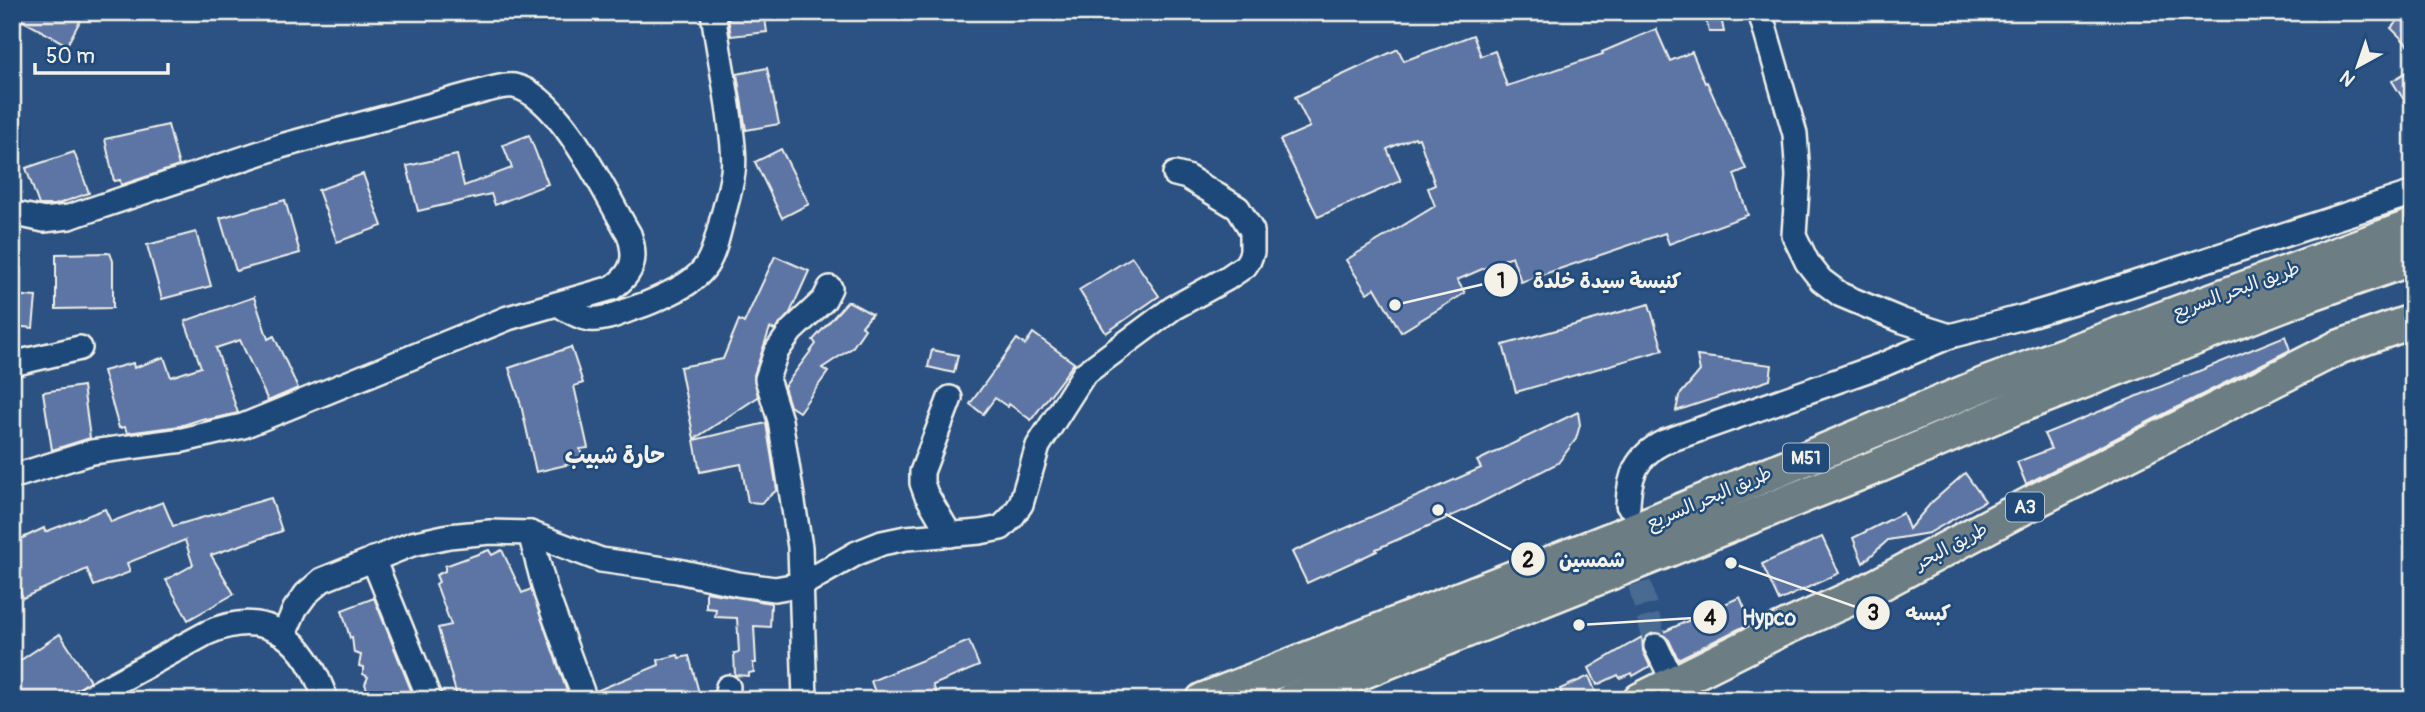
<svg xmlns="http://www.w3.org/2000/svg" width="2425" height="712" font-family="Pangolin,'Playpen Sans Arabic',sans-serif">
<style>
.building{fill:#5b74a4;stroke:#f4f1e8;stroke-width:2}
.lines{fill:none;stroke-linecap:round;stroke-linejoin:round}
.minor-tunnel{stroke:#496a91;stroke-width:23;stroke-dasharray:23 11;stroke-linecap:butt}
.minor-casing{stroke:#f4f1e8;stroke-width:28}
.highway-casing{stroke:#f4f1e8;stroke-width:38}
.minor{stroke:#1f4a7a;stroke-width:23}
.highway{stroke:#6c7e84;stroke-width:33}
.labels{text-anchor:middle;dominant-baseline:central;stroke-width:5;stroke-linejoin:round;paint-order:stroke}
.shield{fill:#1f4a7a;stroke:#b4bfc7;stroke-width:2}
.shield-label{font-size:18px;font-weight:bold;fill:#f4f1e8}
.street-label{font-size:19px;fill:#f4f1e8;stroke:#1f4a7a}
.quarter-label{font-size:23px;font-weight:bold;fill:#f4f1e8;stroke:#1f4a7a}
.leader{fill:none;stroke:#f4f1e8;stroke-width:2.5}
.callout-dot{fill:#f4f1e8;stroke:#1f4a7a;stroke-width:2.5}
.mark-label{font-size:21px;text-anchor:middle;font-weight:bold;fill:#111}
.callout-label{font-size:21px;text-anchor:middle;font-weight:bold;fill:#f4f1e8;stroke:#1f4a7a;stroke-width:5;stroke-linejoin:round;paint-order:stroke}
</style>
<rect width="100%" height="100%" fill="#2b5282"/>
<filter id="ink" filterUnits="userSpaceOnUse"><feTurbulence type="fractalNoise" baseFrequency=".0143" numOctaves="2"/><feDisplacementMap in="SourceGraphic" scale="14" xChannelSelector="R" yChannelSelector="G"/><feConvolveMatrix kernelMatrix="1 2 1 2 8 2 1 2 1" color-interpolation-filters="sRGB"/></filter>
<g filter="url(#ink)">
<g class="building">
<polygon points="12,12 85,12 67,45 12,15"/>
<polygon points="727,12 764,12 767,32 731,36"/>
<polygon points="1704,12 1720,12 1724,32 1709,32"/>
<polygon points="2406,12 2413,12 2413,50 2391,28"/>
<polygon points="1656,29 1670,61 1692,52 1705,83 1707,82 1746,169 1734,174 1748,215 1669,244 1665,233 1521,282 1512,256 1457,280 1465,293 1401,332 1375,288 1367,293 1346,260 1435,206 1428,188 1435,185 1419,138 1416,139 1415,137 1387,149 1401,181 1318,217 1280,140 1310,127 1295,97 1398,49 1404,61 1473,35 1481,56 1495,51 1507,86 1603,54 1602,52"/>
<polygon points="767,68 779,124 746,130 737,74"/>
<polygon points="2413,68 2413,114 2392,81"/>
<polygon points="168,125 179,166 121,185 120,180 114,181 105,139"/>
<polygon points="529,135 548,184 495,205 491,194 418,211 407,166 457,155 464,186 512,168 503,145"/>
<polygon points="781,149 809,204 782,218 755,162"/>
<polygon points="74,152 89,193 55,205 39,205 26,168"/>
<polygon points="363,174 382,226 337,242 318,190"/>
<polygon points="285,200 300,253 236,271 220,218"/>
<polygon points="196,232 211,286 162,299 147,245"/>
<polygon points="110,253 113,261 113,308 56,309 56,254"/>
<polygon points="775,256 809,271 790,313 775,330 770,328 754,375 758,397 694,439 680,367 723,359 739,320 744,323"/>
<polygon points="1132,257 1159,296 1106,333 1079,290"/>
<polygon points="12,295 36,297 33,328 12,326"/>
<polygon points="254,297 268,339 274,336 298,388 268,401 240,340 216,348 238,413 206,420 205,418 180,426 127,433 125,427 119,428 103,371 133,363 134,368 164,357 171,377 201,367 185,321"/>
<polygon points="848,301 872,314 862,326 865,329 852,348 822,368 828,372 799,412 790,406 784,387 816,344 813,340"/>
<polygon points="1649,304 1663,350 1516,392 1503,345"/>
<polygon points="1033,333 1074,363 1031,420 1009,404 1008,407 995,398 983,414 970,404 1017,339 1025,345"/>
<polygon points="2285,336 2290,350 2026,484 2017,462 2051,449 2044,434"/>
<polygon points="571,347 583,383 574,386 588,448 580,449 583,461 536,472 521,405 509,368"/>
<polygon points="932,350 958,355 954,373 928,367"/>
<polygon points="1697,356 1772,365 1770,380 1676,411 1679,396 1700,371"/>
<polygon points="83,386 90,438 52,450 43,392"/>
<polygon points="1578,412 1580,425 1576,439 1558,463 1474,506 1376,549 1377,551 1307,583 1292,552 1481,468 1477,461"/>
<polygon points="766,423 777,490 761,503 748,502 741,464 700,472 694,440"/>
<polygon points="1965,473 1985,501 1929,533 1888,540 1863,563 1853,538 1903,513 1909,529 1931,503"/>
<polygon points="271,498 282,531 211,555 234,594 188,620 166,580 193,565 185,540 127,563 130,572 94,586 87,569 23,598 12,574 12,543 44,528 45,532 105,509 111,522 163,502 173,526"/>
<polygon points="1822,537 1839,573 1779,601 1762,564"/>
<polygon points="489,550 492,555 502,550 522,593 531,589 570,700 458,700 438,628 451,625 436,584 439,582 436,575 445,571 445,566"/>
<polygon points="706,592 771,603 770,627 754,626 756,663 753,663 754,672 749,673 749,676 735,675 734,653 739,652 737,618 715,617 716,609 706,608"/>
<polygon points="1740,597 1751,623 1678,659 1669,640 1661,633"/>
<polygon points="374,598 415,700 371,700 365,684 368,677 363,674 363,667 359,666 361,655 354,653 352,637 350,638 342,610"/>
<polygon points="60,634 90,681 62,700 12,700 12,666"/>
<polygon points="1642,637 1643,651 1650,666 1633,676 1632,673 1620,678 1618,675 1597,685 1589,668"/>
<polygon points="969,641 979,666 933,685 939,700 878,700 871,681"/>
<polygon points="678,655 679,658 689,656 701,700 599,700 596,691 659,665 658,660"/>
<polygon points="1589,676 1599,700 1564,700 1560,689"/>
</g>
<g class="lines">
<polyline class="minor-tunnel" points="1634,550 1638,578 1656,646"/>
<defs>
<g id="minor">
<polyline points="1760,12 1795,134 1798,176 1794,235 1807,262 1821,280 1841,295 1903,321 1950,336"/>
<path d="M12,213l32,7 25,-3 212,-71 206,-56c8,-2 18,-5 27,-4 46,9 92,109 115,148 8,24 5,39 -17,54l-104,30 -265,108 -60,14 -91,12 -80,25"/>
<path d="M560,305c34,24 44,13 80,1 10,-3 20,-8 30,-13 39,-18 42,-34 52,-74 4,-15 9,-31 11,-47 2,-14 0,-29 -2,-43 -4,-39 -13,-78 -18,-117"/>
<polyline points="12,364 80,348"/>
<polyline points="950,398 922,472 922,483 926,494 950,535"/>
<path d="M1628,505c1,-29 8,-49 36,-63l218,-77 68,-29 73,-19 100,-30 290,-94"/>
<polyline points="530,533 546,593 585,700"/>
<polyline points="373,559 430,700"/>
<polyline points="284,634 295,609 306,594 322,580 412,544 449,536 490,532 530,533 601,560 678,571 738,584 775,589 803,584 857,553 882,543 906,538 980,532 1001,528 1012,517 1021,504 1038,446 1084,374 1173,308 1226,279 1245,266 1249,260 1252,252 1252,231 1238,208 1187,177 1175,174"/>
<polyline points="1656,646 1674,683"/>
<path d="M84,700l123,-67c63,-28 99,9 119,67"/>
<polyline points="726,700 728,687"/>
<polyline points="805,700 800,547 780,420 767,379 776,352 791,331 824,300 830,288"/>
</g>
<g id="highway">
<polyline points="1203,700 1619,536 1985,384 2413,226"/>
<polyline points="1292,700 1878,466 2014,408 2307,295 2413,258"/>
<polyline points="1640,700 1776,632 1867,591 2041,498 2339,347 2413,321"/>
</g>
</defs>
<use href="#minor" class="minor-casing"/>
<use href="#highway" class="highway-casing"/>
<use href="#minor" class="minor"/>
<use href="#highway" class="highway"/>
</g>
</g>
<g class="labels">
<g class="shield">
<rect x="1783" y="443.5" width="46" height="29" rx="5"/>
<rect x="2006" y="492.5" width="38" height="29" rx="5"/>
</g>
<g class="shield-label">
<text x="1806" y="458">M51</text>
<text x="2025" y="507">A3</text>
</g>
<g class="street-label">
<text transform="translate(2236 290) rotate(-20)">طريق البحر السريع</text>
<text transform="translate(1709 498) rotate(-23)">طريق البحر السريع</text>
<text transform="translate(1951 546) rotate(-28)">طريق البحر</text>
</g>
<g class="quarter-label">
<text x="615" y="455">حارة شبيب</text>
</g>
</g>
<path class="leader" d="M1395 305L1501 280M1438 510L1528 559M1731 563L1873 613M1579 625L1710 617"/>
<g class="callout-dot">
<circle cx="1395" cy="305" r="7"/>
<circle cx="1438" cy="510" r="7"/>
<circle cx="1731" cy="563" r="7"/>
<circle cx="1579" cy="625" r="7"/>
<circle cx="1501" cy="280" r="18"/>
<circle cx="1528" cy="559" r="18"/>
<circle cx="1873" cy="613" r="18"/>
<circle cx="1710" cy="617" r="18"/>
</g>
<g class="mark-label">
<text x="1501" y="288">1</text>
<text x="1528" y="567">2</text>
<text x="1873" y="620">3</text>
<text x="1710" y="625">4</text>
</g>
<g class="callout-label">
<text x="1607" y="288">كنيسة سيدة خلدة</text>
<text x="1592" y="567">شمسين</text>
<text x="1928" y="620">كبسه</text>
<text x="1769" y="625">Hypco</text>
</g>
<rect width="2425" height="712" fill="none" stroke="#1f4a7a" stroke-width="42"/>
<rect x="21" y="21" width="2383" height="670" fill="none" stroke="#f4f1e8" stroke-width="2.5" filter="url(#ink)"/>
<g transform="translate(2358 66) rotate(220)" stroke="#1f4a7a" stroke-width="5" paint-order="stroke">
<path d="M0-5L12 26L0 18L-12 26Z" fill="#f4f1e8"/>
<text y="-10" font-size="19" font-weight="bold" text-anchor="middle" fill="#f4f1e8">N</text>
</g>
<path d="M35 63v10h133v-10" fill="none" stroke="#f4f1e8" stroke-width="3.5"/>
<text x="46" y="63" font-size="21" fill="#f4f1e8" stroke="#1f4a7a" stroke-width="5" paint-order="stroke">50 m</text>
</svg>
